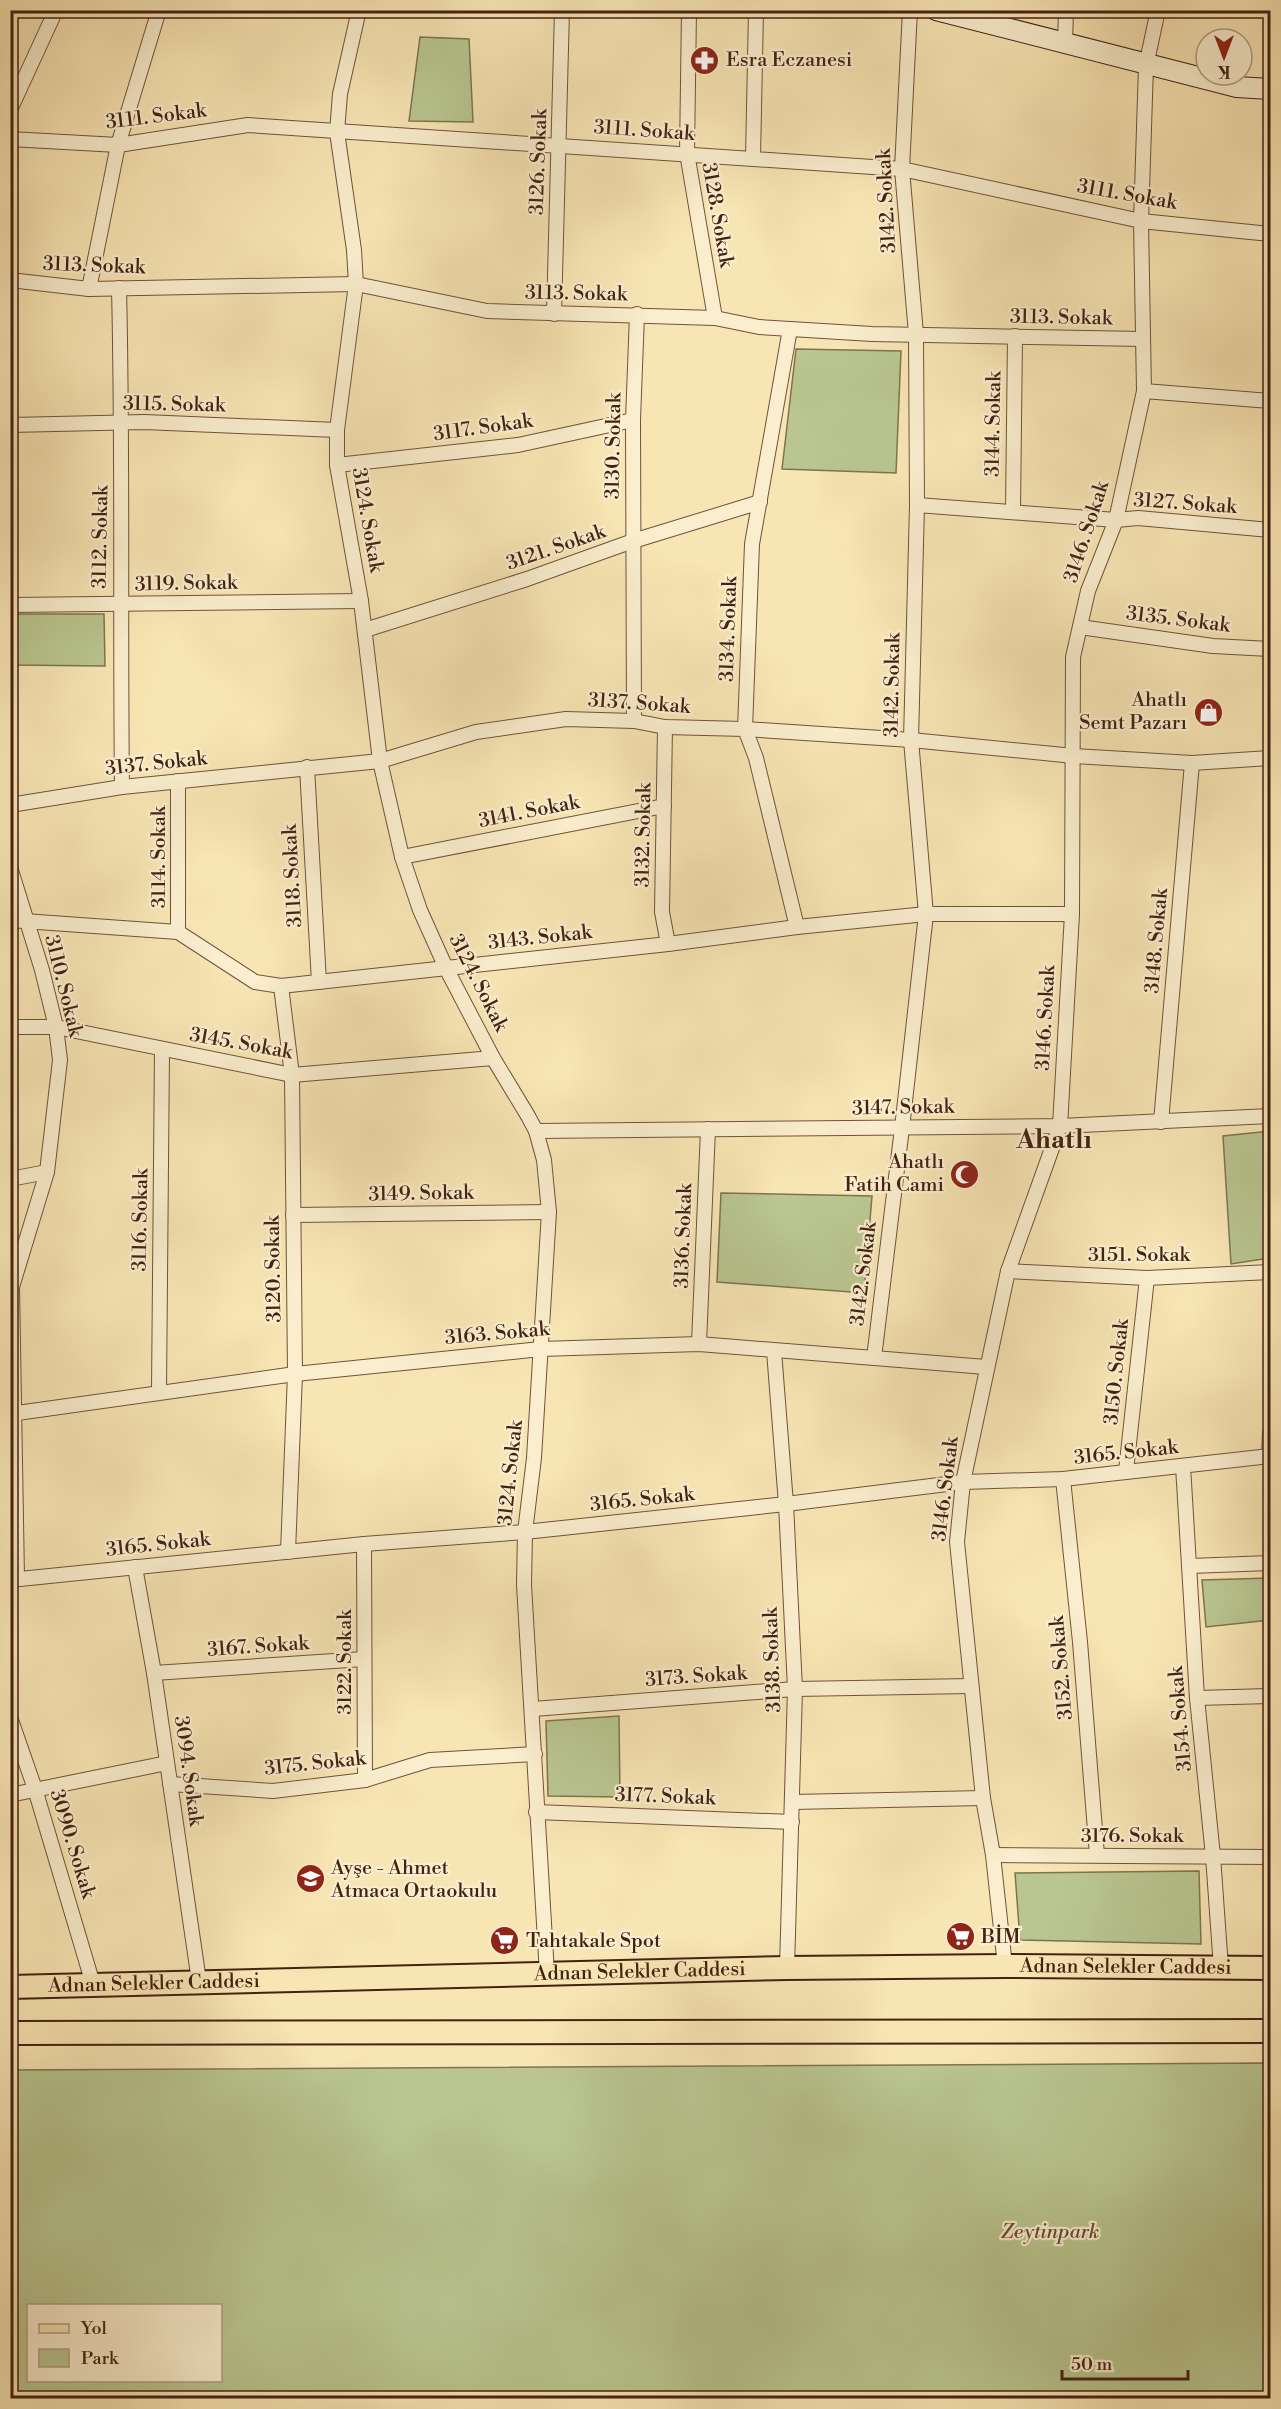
<svg xmlns="http://www.w3.org/2000/svg" width="1281" height="2409" font-family="'Libre Bodoni',serif">
<style>
.green{fill:#b9c690;stroke:#7e7451;stroke-width:1.5;fill-rule:evenodd}
.lines{fill:none;stroke-linecap:round;stroke-linejoin:round}
.street-casing{stroke:#71523a;stroke-width:16}
.secondary-casing{stroke:#442112;stroke-width:22}
.primary-casing{stroke:#442112;stroke-width:26}
.street{stroke:#faeece;stroke-width:14}
.secondary{stroke:#faeece;stroke-width:20}
.primary{stroke:#f8e5b4;stroke-width:22}
.labels{text-anchor:middle;dominant-baseline:central;stroke-width:4.5;stroke-linejoin:round;paint-order:stroke}
.poi-label{font-size:20px;fill:#442112;stroke:#faeece;text-anchor:start}
.street-label{font-size:20px;fill:#442112;stroke:#faeece}
.park-label{font-size:20px;font-style:italic;fill:#614a32;stroke:#faeece}
.district-label{font-size:26px;font-weight:bold;fill:#442112;stroke:#faeece}
</style>
<rect width="100%" height="100%" fill="#f8e5b4"/>
<filter id="stains"><feTurbulence type="fractalNoise" baseFrequency=".00333" numOctaves="4"/><feColorMatrix values="0 0 0 0 .2 0 0 0 0 .09 0 0 0 0 .02 0 0 0 .5 -.17"/></filter>
<radialGradient id="worn" r=".72"><stop offset=".6" stop-color="#630" stop-opacity="0"/><stop offset="1" stop-color="#630" stop-opacity=".3"/></radialGradient>
<g class="green">
<polygon points="420,37 469,39 473,122 409,121"/>
<polygon points="796,349 901,351 896,473 782,469"/>
<polygon points="11,614 104,614 105,666 11,665"/>
<polygon points="1270,1131 1270,1254 1263,1259 1231,1264 1223,1136"/>
<polygon points="721,1193 872,1196 864,1293 717,1282"/>
<polygon points="1270,1578 1270,1620 1206,1627 1202,1580"/>
<polygon points="619,1716 620,1797 548,1796 546,1721"/>
<polygon points="1199,1871 1201,1944 1020,1940 1015,1873"/>
<path d="M1270,2063v335h-1259v-328zM28,2306h192v74h-192z"/>
</g>
<g class="lines">
<defs>
<g id="street">
<polyline points="359,10 340,94 337,132 354,250 356,284 337,430 337,465 361,601 380,761 402,857 420,910 446,968 493,1058 528,1116 536,1131 544,1160 549,1212 534,1458 525,1532 524,1585 547,1974"/>
<polyline points="689,10 687,153 715,318"/>
<polyline points="1065,44 1066,10"/>
<polyline points="10,110 56,10"/>
<polyline points="10,139 118,145 248,125 902,169 1141,221 1270,234"/>
<polyline points="753,158 756,10"/>
<polyline points="10,280 89,289 356,284 487,311 715,318 759,327 872,334 1143,339"/>
<path d="M119,288c4,166 1,332 3,499"/>
<polyline points="89,289 118,145 159,10"/>
<polyline points="554,314 562,10"/>
<polyline points="790,329 752,544 745,729 756,758 797,927"/>
<polyline points="1144,391 1270,401"/>
<polyline points="10,425 144,422 337,430"/>
<polyline points="337,465 518,445 633,420"/>
<polyline points="917,505 1116,520 1138,518 1270,530"/>
<polyline points="1013,512 1015,336"/>
<polyline points="10,605 361,601"/>
<polyline points="1080,627 1213,646 1270,649"/>
<polyline points="365,630 527,579 633,541 760,502"/>
<polyline points="634,721 633,420 637,314"/>
<polyline points="665,727 662,912 668,944"/>
<polyline points="307,767 319,982"/>
<polyline points="178,781 178,932"/>
<polyline points="10,805 122,787 380,761 476,732 566,719 634,721 665,727 745,729 911,740 1074,756 1192,763 1270,758"/>
<polyline points="402,857 664,806"/>
<polyline points="10,867 42,970 56,1027 60,1060 47,1172 12,1287 17,1578"/>
<polyline points="10,920 178,932 255,982 281,986 668,944 797,927 926,914 1072,914"/>
<polyline points="281,986 292,1075 295,1374 288,1552"/>
<polyline points="10,1027 56,1027 292,1075 493,1058"/>
<polyline points="1161,1122 1192,763"/>
<polyline points="536,1131 1060,1126 1270,1116"/>
<polyline points="10,1179 47,1172"/>
<polyline points="293,1215 549,1212"/>
<polyline points="1008,1271 1147,1278 1270,1272"/>
<polyline points="699,1344 708,1129"/>
<polyline points="774,1351 786,1504 795,1689 787,1968"/>
<polyline points="874,1358 902,1128 926,914 911,740 917,505 916,334 902,169 910,10"/>
<polyline points="159,1392 162,1049"/>
<polyline points="10,1414 295,1374 541,1349 699,1344 986,1367"/>
<polyline points="1269,1456 1270,1433"/>
<polyline points="1183,1466 1197,1698 1213,1856 1221,1968"/>
<polyline points="1126,1471 1147,1278"/>
<polyline points="1063,1479 1080,1642 1097,1855"/>
<polyline points="364,1544 365,1780"/>
<polyline points="1190,1566 1270,1563"/>
<polyline points="135,1567 154,1673 199,1981"/>
<polyline points="10,1580 364,1544 525,1532 786,1504 963,1482 1063,1479 1270,1456"/>
<polyline points="154,1673 364,1659"/>
<polyline points="1197,1698 1270,1696"/>
<polyline points="533,1709 795,1689 971,1686"/>
<polyline points="10,1717 35,1789 93,1984"/>
<polyline points="170,1784 273,1791 365,1780 430,1760 535,1754"/>
<polyline points="10,1795 167,1763"/>
<polyline points="792,1802 983,1798"/>
<polyline points="536,1812 792,1822"/>
<polyline points="993,1855 1270,1857"/>
<polyline points="1005,1966 993,1855 983,1798 957,1542 963,1482 1008,1271 1060,1126 1072,914 1073,657 1088,591 1116,520 1144,391 1141,221 1146,66 1158,10"/>
</g>
<polyline id="secondary" points="936,10 1237,87 1270,89"/>
<g id="primary">
<path id="s1" d="M10,1987l777,-19 218,-2 265,2"/>
<polyline points="10,2033 1270,2031"/>
</g>
</defs>
<use href="#street" class="street-casing"/>
<use href="#secondary" class="secondary-casing"/>
<use href="#primary" class="primary-casing"/>
<use href="#street" class="street"/>
<use href="#secondary" class="secondary"/>
<use href="#primary" class="primary"/>
</g>
<defs>
<symbol id="pharmacy-disc" viewBox="-11 -11 22 22"><circle r="9.5" fill="#8f2418" stroke="#faeece"/><path d="M-2-6h4v4h4v4h-4v4h-4v-4h-4v-4h4Z" fill="#fff"/></symbol>
<symbol id="shop-disc" viewBox="-11 -11 22 22"><circle r="9.5" fill="#8f2418" stroke="#faeece"/><path d="M-5-2.5h2.3a2.7 3.5 0 0 1 5.4 0H5L5.5 6h-11ZM-1.5-2.5h3a1.5 2.3 0 0 0-3 0Z" fill="#fff"/></symbol>
<symbol id="mosque-disc" viewBox="-11 -11 22 22"><circle r="9.5" fill="#8f2418" stroke="#faeece"/><path d="M3.5-4.9A6 6 0 1 0 3.5 4.9A5 5 0 1 1 3.5-4.9Z" fill="#fff"/></symbol>
<symbol id="school-disc" viewBox="-11 -11 22 22"><circle r="9.5" fill="#8f2418" stroke="#faeece"/><path d="M0-5L7-2L0 1L-7-2ZM-4 1L0 2.5L4 1V4Q0 6-4 4Z" fill="#fff"/></symbol>
<symbol id="supermarket-disc" viewBox="-11 -11 22 22"><circle r="9.5" fill="#8f2418" stroke="#faeece"/><path d="M-6-5.5h2.5l.6 2H6L4.5 2H-2.5L-4.4-4H-6ZM-1.5 3.2a1.3 1.3 0 1 0 .1 0ZM3 3.2a1.3 1.3 0 1 0 .1 0Z" fill="#fff"/></symbol>
</defs>
<g fill-rule="evenodd">
<use href="#pharmacy-disc" x="688" y="44" width="33" height="33"/>
<use href="#shop-disc" x="1192" y="696" width="33" height="33"/>
<use href="#mosque-disc" x="948" y="1158" width="33" height="33"/>
<use href="#school-disc" x="294" y="1862" width="33" height="33"/>
<use href="#supermarket-disc" x="944" y="1920" width="33" height="33"/>
<use href="#supermarket-disc" x="488" y="1924" width="33" height="33"/>
</g>
<g class="labels">
<g class="poi-label">
<text x="726" y="60">Esra Eczanesi</text>
<text x="1187" y="700" text-anchor="end">Ahatlı<tspan x="1187" dy="23">Semt Pazarı</tspan></text>
<text x="944" y="1162" text-anchor="end">Ahatlı<tspan x="944" dy="23">Fatih Cami</tspan></text>
<text x="331" y="1868">Ayşe - Ahmet<tspan x="331" dy="23">Atmaca Ortaokulu</tspan></text>
<text x="981" y="1937">BİM</text>
<text x="526" y="1941">Tahtakale Spot</text>
</g>
<g class="street-label">
<text transform="translate(156 117) rotate(-7)">3111. Sokak</text>
<text transform="translate(644 131) rotate(4)">3111. Sokak</text>
<text transform="translate(539 162) rotate(-88)">3126. Sokak</text>
<text transform="translate(1127 195) rotate(10)">3111. Sokak</text>
<text transform="translate(887 201) rotate(-93)">3142. Sokak</text>
<text transform="translate(717 215) rotate(80)">3128. Sokak</text>
<text transform="translate(94 266) rotate(2)">3113. Sokak</text>
<text transform="translate(576 294) rotate(1)">3113. Sokak</text>
<text transform="translate(1061 318) rotate(1)">3113. Sokak</text>
<text transform="translate(174 405) rotate(1)">3115. Sokak</text>
<text transform="translate(994 424) rotate(-89)">3144. Sokak</text>
<text transform="translate(483 428) rotate(-8)">3117. Sokak</text>
<text transform="translate(614 446) rotate(-89)">3130. Sokak</text>
<text transform="translate(1185 504) rotate(4)">3127. Sokak</text>
<text transform="translate(367 520) rotate(80)">3124. Sokak</text>
<text transform="translate(1087 532) rotate(-72)">3146. Sokak</text>
<text transform="translate(101 537) rotate(-89)">3112. Sokak</text>
<text transform="translate(556 548) rotate(-19)">3121. Sokak</text>
<text transform="translate(186 584) rotate(-1)">3119. Sokak</text>
<text transform="translate(1178 620) rotate(7)">3135. Sokak</text>
<text transform="translate(729 629) rotate(-88)">3134. Sokak</text>
<text transform="translate(893 685) rotate(-89)">3142. Sokak</text>
<text transform="translate(639 704) rotate(4)">3137. Sokak</text>
<text transform="translate(156 764) rotate(-6)">3137. Sokak</text>
<text transform="translate(529 812) rotate(-11)">3141. Sokak</text>
<text transform="translate(644 835) rotate(-89)">3132. Sokak</text>
<text transform="translate(159 857) rotate(-90)">3114. Sokak</text>
<text transform="translate(293 876) rotate(-93)">3118. Sokak</text>
<text transform="translate(540 938) rotate(-6)">3143. Sokak</text>
<text transform="translate(1157 941) rotate(-85)">3148. Sokak</text>
<text transform="translate(478 983) rotate(63)">3124. Sokak</text>
<text transform="translate(63 986) rotate(76)">3110. Sokak</text>
<text transform="translate(1046 1018) rotate(-87)">3146. Sokak</text>
<text transform="translate(241 1044) rotate(10)">3145. Sokak</text>
<text transform="translate(903 1108) rotate(-1)">3147. Sokak</text>
<text transform="translate(421 1194) rotate(-1)">3149. Sokak</text>
<text transform="translate(141 1220) rotate(-89)">3116. Sokak</text>
<text transform="translate(684 1236) rotate(-88)">3136. Sokak</text>
<text x="1139" y="1255">3151. Sokak</text>
<text transform="translate(274 1269) rotate(-91)">3120. Sokak</text>
<text transform="translate(864 1274) rotate(-83)">3142. Sokak</text>
<text transform="translate(497 1334) rotate(-5)">3163. Sokak</text>
<text transform="translate(1117 1372) rotate(-84)">3150. Sokak</text>
<text transform="translate(1126 1453) rotate(-6)">3165. Sokak</text>
<text transform="translate(511 1473) rotate(-84)">3124. Sokak</text>
<text transform="translate(946 1489) rotate(-83)">3146. Sokak</text>
<text transform="translate(642 1500) rotate(-6)">3165. Sokak</text>
<text transform="translate(158 1545) rotate(-6)">3165. Sokak</text>
<text transform="translate(258 1647) rotate(-4)">3167. Sokak</text>
<text transform="translate(773 1660) rotate(-92)">3138. Sokak</text>
<text transform="translate(345 1662) rotate(-90)">3122. Sokak</text>
<text transform="translate(1062 1668) rotate(-95)">3152. Sokak</text>
<text transform="translate(696 1677) rotate(-4)">3173. Sokak</text>
<text transform="translate(1181 1719) rotate(-95)">3154. Sokak</text>
<text transform="translate(315 1764) rotate(-6)">3175. Sokak</text>
<text transform="translate(188 1771) rotate(82)">3094. Sokak</text>
<text transform="translate(665 1797) rotate(2)">3177. Sokak</text>
<text x="1132" y="1836">3176. Sokak</text>
<text transform="translate(72 1844) rotate(73)">3090. Sokak</text>
<text stroke="none"><textPath href="#s1" startOffset="1116">Adnan Selekler Caddesi</textPath></text>
<text stroke="none"><textPath href="#s1" startOffset="630">Adnan Selekler Caddesi</textPath></text>
<text stroke="none"><textPath href="#s1" startOffset="144">Adnan Selekler Caddesi</textPath></text>
</g>
<g class="park-label">
<text x="1050" y="2232">Zeytinpark</text>
</g>
<g class="district-label">
<text x="1054" y="1140">Ahatlı</text>
</g>
</g>
<rect width="1281" height="2409" fill="none" stroke="#f8e5b4" stroke-width="36"/>
<rect x="12" y="12" width="1257" height="2385" fill="none" stroke="#442112" stroke-width="3"/>
<rect x="18" y="18" width="1245" height="2373" fill="none" stroke="#442112" stroke-width="1.5"/>
<rect x="27" y="2304" width="195" height="78" fill="#faeece" stroke="#b19c83" stroke-width="1.5"/>
<rect x="39" y="2324" width="30" height="9" fill="#f8e5b4" stroke="#b19c83" stroke-width="1.5"/>
<text x="81" y="2334" font-size="18" fill="#442112">Yol</text>
<rect x="39" y="2349" width="30" height="18" fill="#b9c690" stroke="#b19c83" stroke-width="1.5"/>
<text x="81" y="2364" font-size="18" fill="#442112">Park</text>
<g transform="translate(1224 57) rotate(180)"><circle r="28" fill="#faeece" stroke="#b19c83" stroke-width="1.5"/>
<path d="M0-4.5L10 22L0 15L-10 22Z" fill="#8f2418"/>
<text y="-9" font-size="16" font-weight="bold" text-anchor="middle" fill="#442112">K</text>
</g>
<path d="M1062 2370v9h126v-9" fill="none" stroke="#442112" stroke-width="3"/>
<text x="1071" y="2370" font-size="18" fill="#442112" stroke="#faeece" stroke-width="4.5" paint-order="stroke">50 m</text>
<rect width="100%" height="100%" filter="url(#stains)"/>
<rect width="100%" height="100%" fill="url(#worn)"/>
</svg>
